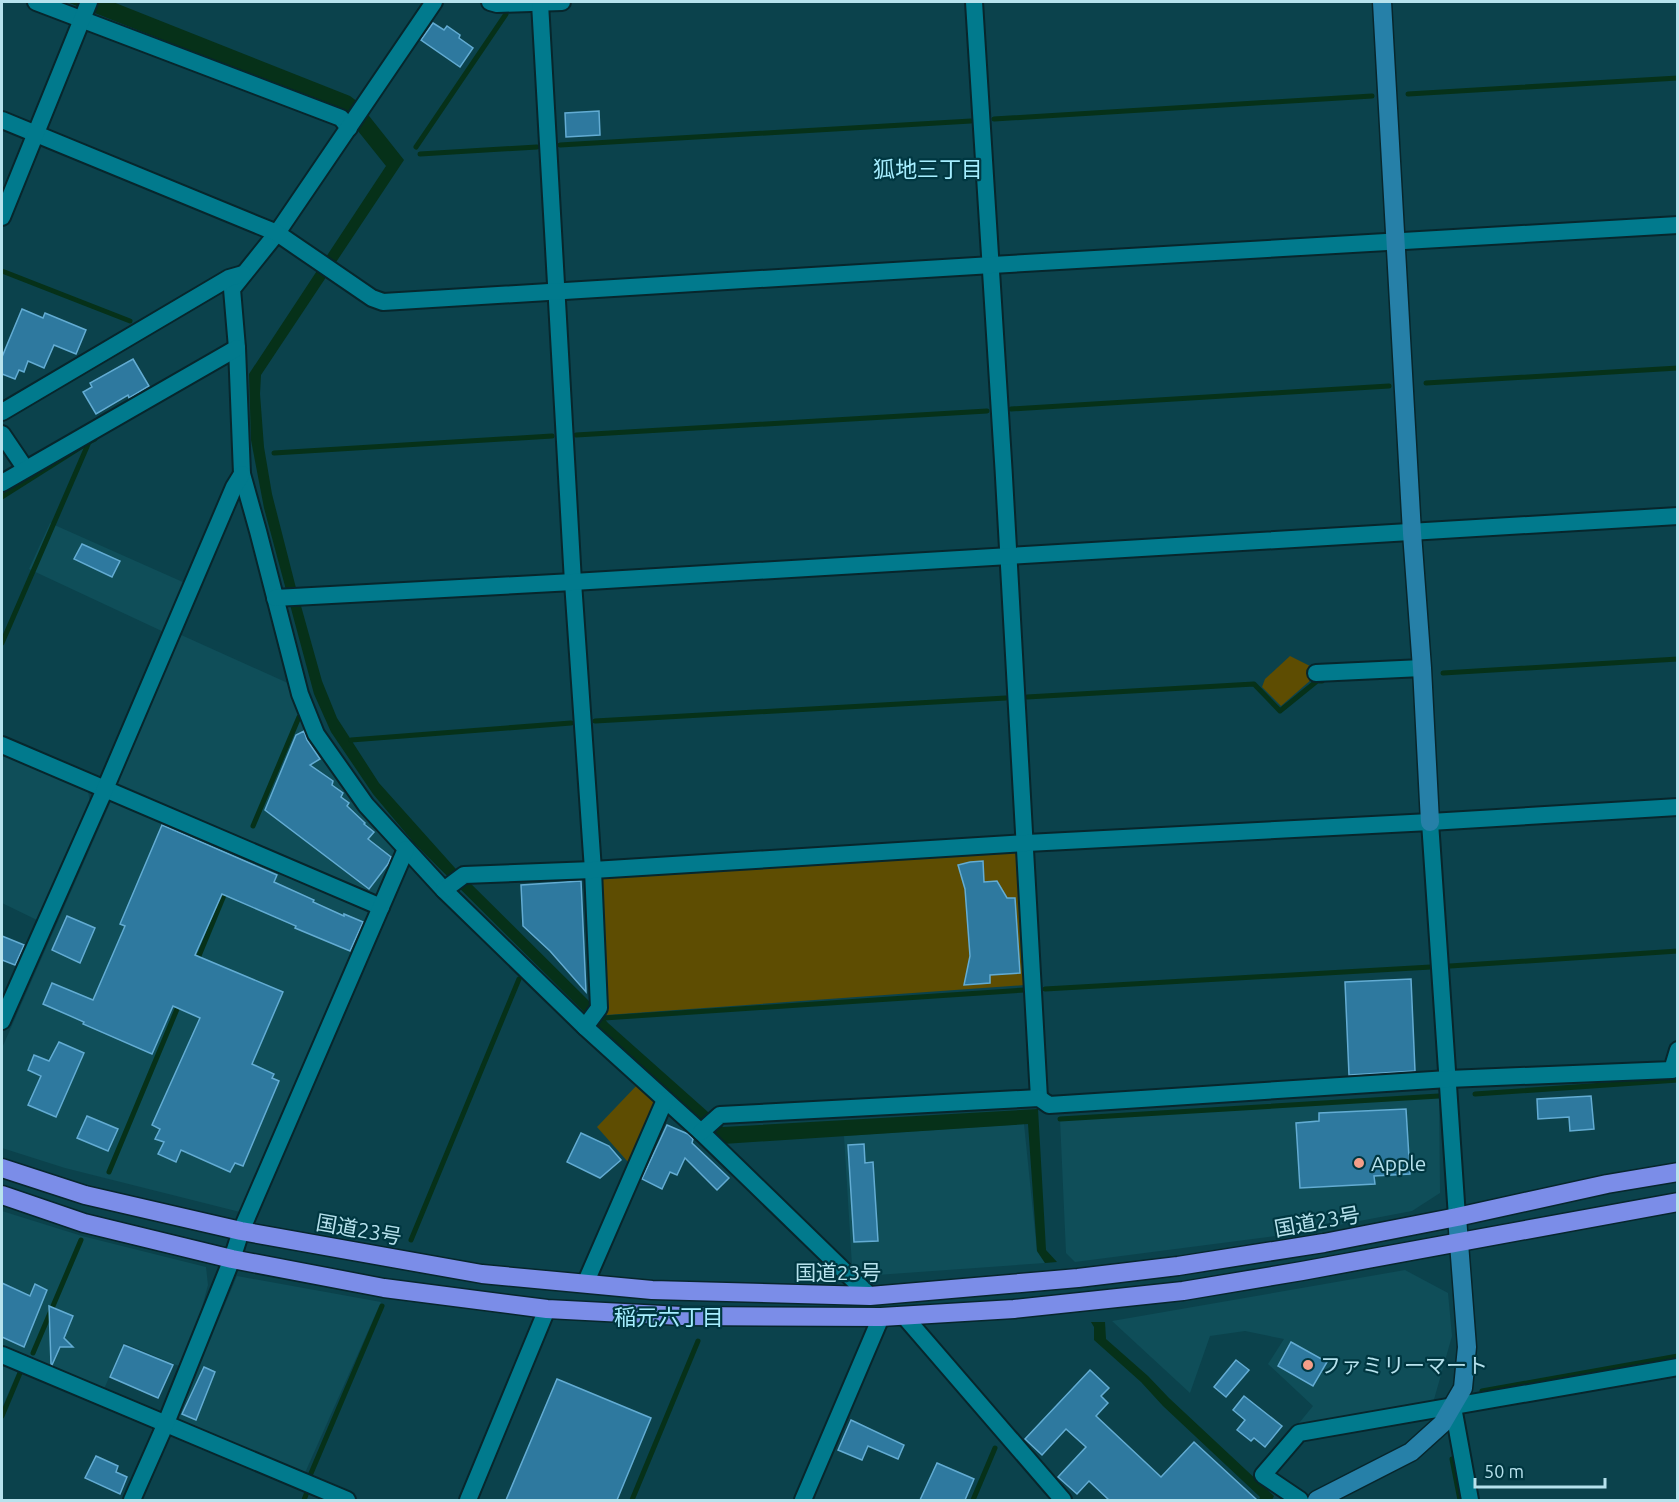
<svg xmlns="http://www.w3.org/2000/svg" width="1679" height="1502" font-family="Ubuntu,'Noto Sans JP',sans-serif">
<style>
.built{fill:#0f4e59}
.green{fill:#5e4d02}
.water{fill:#063119}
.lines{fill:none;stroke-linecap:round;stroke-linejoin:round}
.stream{stroke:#063119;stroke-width:5}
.building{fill:#2e799f;stroke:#63acd3;stroke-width:1.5}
.street-casing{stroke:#07262c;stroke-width:20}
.secondary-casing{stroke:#07262c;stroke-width:21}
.highway-casing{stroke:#07262c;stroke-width:21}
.street{stroke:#017a8d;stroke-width:16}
.secondary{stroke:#2680a8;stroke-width:18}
.highway{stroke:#7b8de8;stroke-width:18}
.poi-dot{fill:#f49e89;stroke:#003741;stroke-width:2}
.labels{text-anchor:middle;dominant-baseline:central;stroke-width:4.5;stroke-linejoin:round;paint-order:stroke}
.poi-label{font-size:21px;fill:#b7e2ed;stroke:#003741;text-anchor:start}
.street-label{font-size:21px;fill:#b7e2ed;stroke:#003741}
.neighbourhood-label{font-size:22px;fill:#a6eeff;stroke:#003741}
</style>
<rect width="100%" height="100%" fill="#0b424c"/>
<g class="built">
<polygon points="50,523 185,583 166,633 29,569"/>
<polygon points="179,634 290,684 333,773 361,812 398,853 379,896 117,783"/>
<polygon points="2,753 88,791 90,803 37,920 2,903"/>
<polygon points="111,801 371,911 240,1212 65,1168 2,1148 2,1048"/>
<polygon points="1439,1096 1440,1193 1412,1211 1291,1234 1075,1262 1066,1253 1060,1119"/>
<polygon points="1024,1124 1037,1251 1045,1263 863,1276 852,1266 844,1136"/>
<polygon points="2,1211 82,1236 206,1267 208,1285 201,1311 179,1366 124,1343 104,1389 2,1345"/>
<polygon points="1405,1270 1448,1293 1452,1336 1433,1403 1295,1428 1313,1406 1268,1364 1284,1339 1245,1331 1210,1336 1190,1393 1112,1321"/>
<polygon points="237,1276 381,1302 304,1475 177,1418"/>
<polygon points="2,1364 18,1371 2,1408"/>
</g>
<g class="green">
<polygon points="1290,656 1314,668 1312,679 1281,706 1262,687 1265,679"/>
<polygon points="1013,851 1019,854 1025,985 606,1015 608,1009 602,880 606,874"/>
<polygon points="639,1083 657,1101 628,1162 597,1127"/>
</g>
<g class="water">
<polygon points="67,2 113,2 350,96 358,102 404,160 261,375 260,394 264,447 272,494 296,588 322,681 337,718 379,783 455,868 592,1004 608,1023 708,1112 723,1127 1038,1109 1046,1250 1057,1262 1045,1263 1037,1251 1028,1124 723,1144 595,1029 585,1013 415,844 373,794 331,732 314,694 264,508 251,440 249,374 386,166 342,111"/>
<polygon points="1091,1322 1105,1322 1106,1339 1148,1376 1169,1398 1274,1496 1272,1500 1259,1500 1260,1497 1163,1406 1141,1382 1094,1340 1094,1327"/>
</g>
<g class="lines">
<g class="stream">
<polyline points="1408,94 1678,78"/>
<polyline points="994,119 1372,96"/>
<polyline points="560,145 971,121"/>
<polyline points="416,147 506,14"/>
<polyline points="420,154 537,147"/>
<polyline points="2,271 130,321"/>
<polyline points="1426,383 1678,368"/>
<polyline points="1011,409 1389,386"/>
<polyline points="576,435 987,411"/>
<polyline points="274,453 552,436"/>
<polyline points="2,497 89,442"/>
<polyline points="2,643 89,442 95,439"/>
<polyline points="1443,673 1678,659"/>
<polyline points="1027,697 1254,684 1280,711 1317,681 1322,681"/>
<polyline points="595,721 1006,698"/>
<polyline points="351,740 571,723"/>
<polyline points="253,826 299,717"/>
<polyline points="196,963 227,888"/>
<polyline points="1450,966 1678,951"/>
<polyline points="1045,989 1431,967"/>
<polyline points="604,1018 1024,990"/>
<polyline points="1475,1094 1678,1080"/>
<polyline points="1060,1119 1439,1096"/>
<polyline points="109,1172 180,1002"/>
<polyline points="411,1240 519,979"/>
<polyline points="33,1353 81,1240"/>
<polyline points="1482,1391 1678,1356"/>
<polyline points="2,1416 20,1373"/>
<polyline points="1452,1459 1460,1500"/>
<polyline points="309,1478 382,1306"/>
<polyline points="304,1500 307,1492"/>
<polyline points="632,1500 698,1341"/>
<polyline points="973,1500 995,1448"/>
</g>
</g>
<g class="building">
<polygon points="433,23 444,30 447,26 460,35 459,38 473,48 460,67 421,40"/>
<polygon points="599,111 600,135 566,137 565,113"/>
<polygon points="22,309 43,318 45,313 86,330 76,354 54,345 44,368 28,361 24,372 19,370 15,379 2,374 2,357"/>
<polygon points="133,359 149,386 129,398 128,395 96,414 83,392 92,387 90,383"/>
<polygon points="82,544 120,561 112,577 74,559"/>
<polygon points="304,731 307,740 320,759 310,765 333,781 332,785 343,793 341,797 349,803 347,806 365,823 364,824 374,832 368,839 391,857 388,864 369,889 265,810 296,735"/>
<polygon points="162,825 277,875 274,882 314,900 313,902 344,916 344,914 363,922 350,951 295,928 296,926 222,894 195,955 283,992 252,1064 274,1074 272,1078 279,1081 243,1166 235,1163 230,1172 181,1150 176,1162 158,1154 164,1142 155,1139 160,1129 152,1125 200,1018 173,1006 152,1054 83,1024 84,1022 43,1004 52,983 93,1000 125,926 120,924"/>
<polygon points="983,861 984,882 997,881 1007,898 1015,898 1020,973 990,975 990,983 964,985 970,956 965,889 958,865 970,862"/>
<polygon points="581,881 586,992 550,951 523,926 521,885"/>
<polygon points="67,916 95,928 80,963 52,950"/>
<polygon points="2,936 24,945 15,965 2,960"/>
<polygon points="1411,979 1415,1071 1349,1075 1345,982"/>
<polygon points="59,1042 84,1053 56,1117 28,1105 41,1076 28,1070 34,1055 49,1061"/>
<polygon points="1591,1096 1594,1129 1570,1131 1569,1117 1538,1119 1537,1099"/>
<polygon points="1406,1109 1410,1174 1374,1176 1375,1184 1300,1188 1296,1123 1319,1121 1319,1113"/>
<polygon points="87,1116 118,1129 108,1151 77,1138"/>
<polygon points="667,1125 688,1134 693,1139 692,1143 729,1178 717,1190 685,1158 677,1175 670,1172 662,1189 642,1179"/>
<polygon points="581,1133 609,1146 621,1160 600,1178 567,1162"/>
<polygon points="864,1144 865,1163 873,1162 878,1241 854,1242 848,1145"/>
<polygon points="2,1283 30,1296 35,1284 47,1290 24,1347 2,1337"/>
<polygon points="49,1306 73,1316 64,1338 73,1347 60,1347 52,1365 51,1364"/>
<polygon points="1291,1342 1327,1362 1313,1386 1278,1366"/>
<polygon points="124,1345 173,1365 158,1398 110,1377"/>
<polygon points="1236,1360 1249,1370 1226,1397 1214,1387"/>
<polygon points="204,1367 215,1372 196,1420 182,1414"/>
<polygon points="1090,1370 1109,1388 1101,1396 1108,1403 1096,1416 1161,1477 1194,1442 1257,1500 1109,1500 1089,1481 1077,1494 1058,1477 1086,1447 1066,1429 1042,1455 1025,1439"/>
<polygon points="557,1379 651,1418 617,1500 506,1500"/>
<polygon points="1244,1396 1282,1426 1265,1447 1254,1438 1251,1441 1237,1430 1245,1420 1233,1410"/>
<polygon points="851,1420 904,1445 898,1459 868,1446 862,1460 838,1450"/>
<polygon points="96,1456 118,1466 116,1472 127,1477 120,1494 85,1478"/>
<polygon points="937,1463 974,1479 965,1500 920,1500"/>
</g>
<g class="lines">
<defs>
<g id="street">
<polyline points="36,2 341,118 349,128"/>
<polyline points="434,2 277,233 232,289 237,348 242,474 258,531 300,694 316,734 366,805 444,890 585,1027 701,1132 870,1296"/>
<polyline points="490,2 497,4 562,2"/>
<path d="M974,2c24,365 46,731 65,1096"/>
<polyline points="540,3 573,582 593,870 599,1008 585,1027"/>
<polyline points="2,120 277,233 372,298 383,302 992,265 1678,225"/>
<polyline points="2,217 89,2"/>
<polyline points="2,412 229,278 243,274"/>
<polyline points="2,434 25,468"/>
<polyline points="2,483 237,348"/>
<polyline points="275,598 573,582 1678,516"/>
<polyline points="1316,673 1422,668"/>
<polyline points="2,745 381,907"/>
<polyline points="1430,822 1457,1217"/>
<polyline points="444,890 464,875 593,870 1027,843 1430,822 1678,807"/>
<polyline points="2,1021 105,789 234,487 242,474"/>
<polyline points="701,1132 720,1115 1039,1098 1049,1105 1448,1079 1672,1070 1678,1050"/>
<polyline points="585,1284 665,1100"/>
<polyline points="904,1316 1063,1500"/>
<polyline points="2,1355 347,1500"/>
<polyline points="1453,1407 1470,1500"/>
<polyline points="132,1500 166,1423 232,1259 241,1231 406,849"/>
<polyline points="468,1500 547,1309"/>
<polyline points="803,1500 881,1317"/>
<polyline points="1300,1500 1263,1475 1299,1433 1678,1367"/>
</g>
<g id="secondary">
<polyline points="1382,2 1412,533 1422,668 1430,822"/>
<polyline points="1317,1500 1411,1452 1442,1424 1463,1388 1467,1347 1457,1217"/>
</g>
<g id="highway">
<polyline points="2,1168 85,1195 241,1231 482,1274 652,1290 870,1296 1078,1278 1178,1266 1324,1243 1457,1217 1607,1184 1678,1172"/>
<polyline points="2,1195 84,1223 232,1259 384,1288 547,1309 682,1316 881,1317 1014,1309 1183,1291 1302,1271 1678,1202"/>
</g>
</defs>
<use href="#street" class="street-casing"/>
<use href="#secondary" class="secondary-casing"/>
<use href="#highway" class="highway-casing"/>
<use href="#street" class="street"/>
<use href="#secondary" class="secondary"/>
<use href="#highway" class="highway"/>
</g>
<g class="poi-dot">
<circle cx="1359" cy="1163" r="6"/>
<circle cx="1308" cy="1365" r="6"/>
</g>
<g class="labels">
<g class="poi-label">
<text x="1371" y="1163">Apple</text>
<text x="1320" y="1365">ファミリーマート</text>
</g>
<g class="street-label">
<text transform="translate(1317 1221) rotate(-10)">国道23号</text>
<text transform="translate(359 1229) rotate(10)">国道23号</text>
<text x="838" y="1272">国道23号</text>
</g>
<g class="neighbourhood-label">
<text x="928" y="168">狐地三丁目</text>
<text x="669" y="1316">稲元六丁目</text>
</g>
</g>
<rect width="1679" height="1502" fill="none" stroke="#b7e2ed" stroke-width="6"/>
<path d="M1475 1478v9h130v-9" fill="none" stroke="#b7e2ed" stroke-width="3"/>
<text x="1484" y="1478" font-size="18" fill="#b7e2ed" stroke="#003741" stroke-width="4.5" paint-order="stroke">50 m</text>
</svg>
